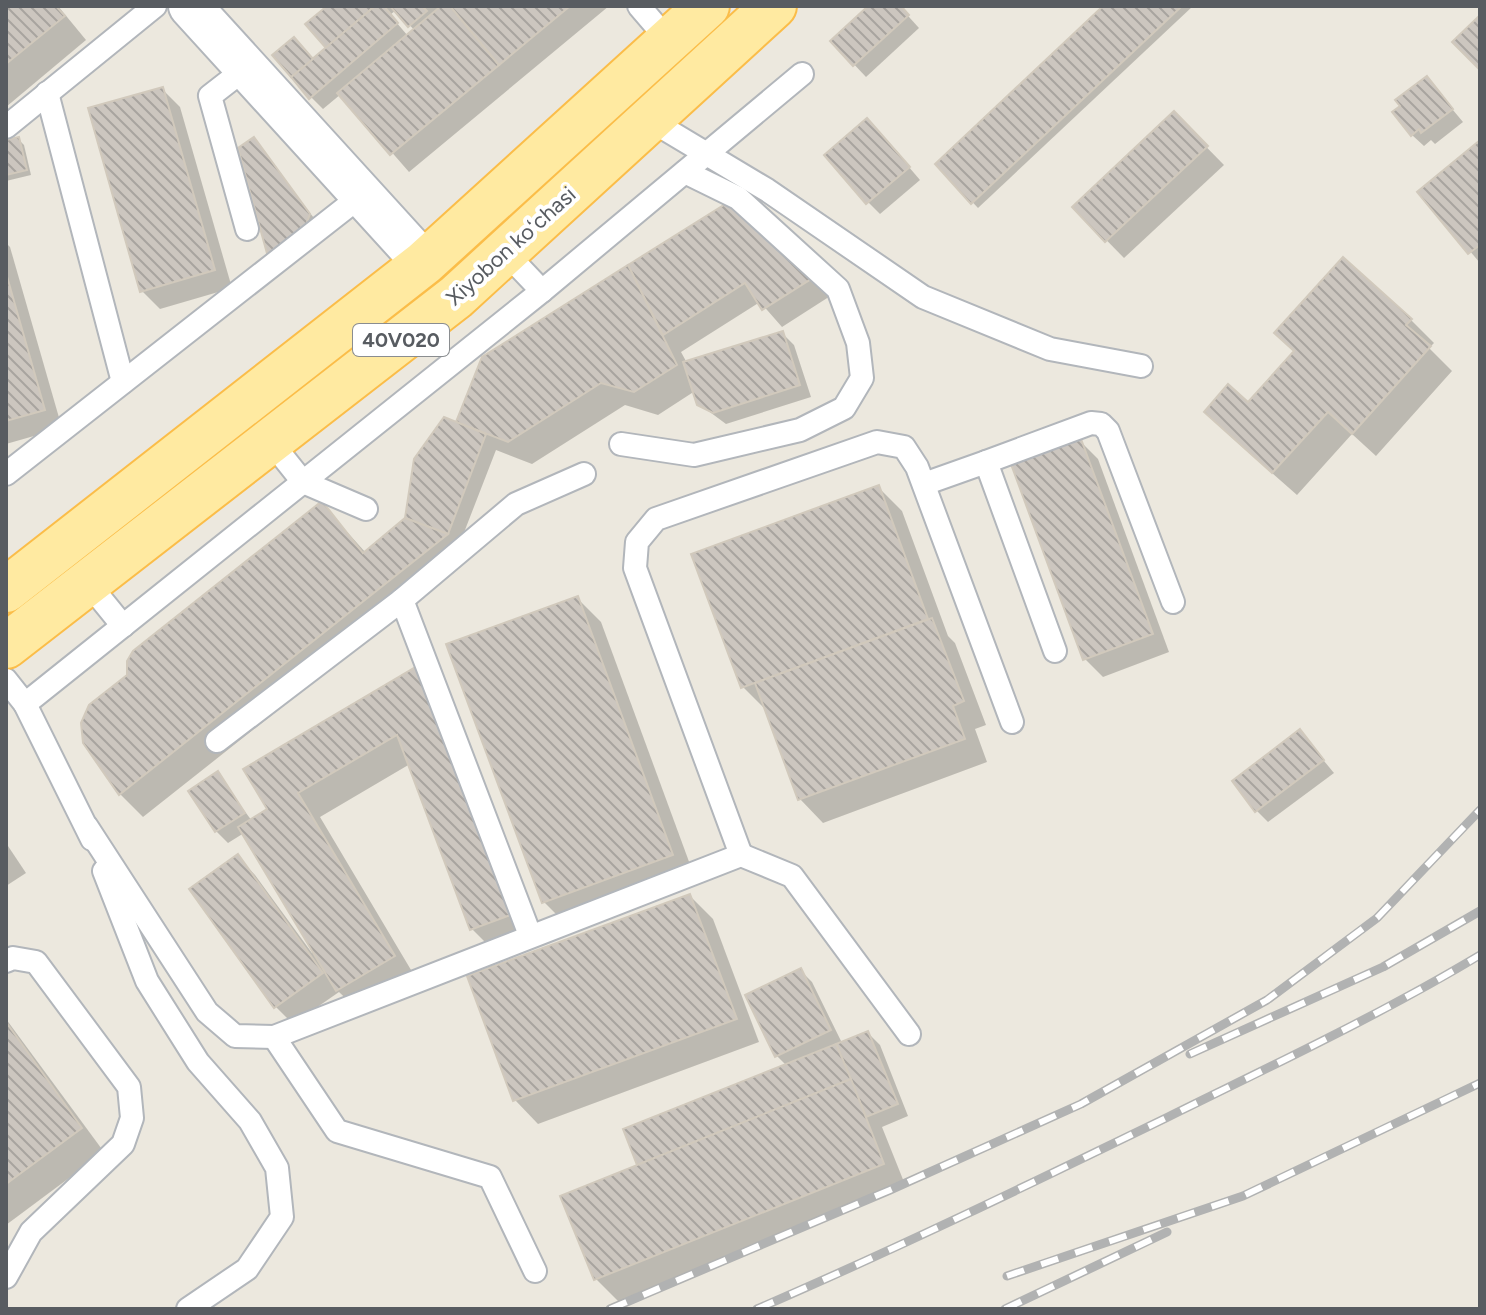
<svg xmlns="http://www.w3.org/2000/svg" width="1486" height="1315" font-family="Figtree,sans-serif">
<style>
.shadow{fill:#0003;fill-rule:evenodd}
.building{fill:url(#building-back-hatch);stroke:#d1c9bc;stroke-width:2}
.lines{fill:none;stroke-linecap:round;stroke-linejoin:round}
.lane-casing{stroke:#b2b6bb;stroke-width:26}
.street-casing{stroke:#b2b6bb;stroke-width:46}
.primary-casing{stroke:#fbbd49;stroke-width:48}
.lane{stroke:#fff;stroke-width:22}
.street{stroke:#fff;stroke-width:42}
.primary{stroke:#ffeaa1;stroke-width:44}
.rail-casing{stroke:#b1b2b2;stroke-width:9}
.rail{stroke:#fff;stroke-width:6;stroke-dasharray:18;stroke-linecap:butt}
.labels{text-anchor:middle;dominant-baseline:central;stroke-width:8;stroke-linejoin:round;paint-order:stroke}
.shield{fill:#fff;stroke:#8a8d90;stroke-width:2}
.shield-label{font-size:20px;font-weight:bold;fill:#585c61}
.street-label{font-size:22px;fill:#585c61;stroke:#fff}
</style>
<defs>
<pattern id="building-back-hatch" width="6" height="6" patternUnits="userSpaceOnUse" patternTransform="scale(2)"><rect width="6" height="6" fill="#ccc6bf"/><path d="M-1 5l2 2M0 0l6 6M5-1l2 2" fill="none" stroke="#a8a49f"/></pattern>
</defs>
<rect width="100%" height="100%" fill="#ece8de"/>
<g class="shadow">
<polygon points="6,6 58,6 86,40 6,107"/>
<path d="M330,6h279l-200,166 -68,-78 -18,15 -12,-12 3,-36 15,-13zM396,10l19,21 -7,5 -18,-21z"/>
<polygon points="871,6 899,6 919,28 866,77 832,41"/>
<polygon points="1106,6 1193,6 978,208 937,164"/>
<polygon points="1427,79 1463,122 1435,144 1431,140 1424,146 1412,135"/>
<polygon points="162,89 180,107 232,288 160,309 142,291"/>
<polygon points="1174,114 1224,165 1124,258 1075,208"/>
<polygon points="879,132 920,180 880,214 868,202"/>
<polygon points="18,139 24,145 31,175 6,181 6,142"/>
<polygon points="253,140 321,227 315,245"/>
<polygon points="1480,143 1480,263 1420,192"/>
<polygon points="735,201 835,293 782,327 760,302 681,352 687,363 782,333 794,345 811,397 726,424 699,404 695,391 658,415 625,405 532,464 496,450 458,548 469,559 143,817 120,794 85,742 129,676 322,504 366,553 407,519 458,425 483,358"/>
<polygon points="6,243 10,247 62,428 6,444"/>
<polygon points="1411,320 1434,343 1429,348 1452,371 1376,456 1352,434 1297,495 1229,435 1249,405 1296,352"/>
<polygon points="1080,441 1098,459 1169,652 1103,677 1085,659"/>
<polygon points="879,488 902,511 948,636 955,643 986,725 975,729 987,762 823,823 800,799 766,710 743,687"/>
<polygon points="577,598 601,622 695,878 567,925 544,902"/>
<polygon points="418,668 535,937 495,952 472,929 410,764 320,817 417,980 361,1013 339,992 293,1024 276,1007 238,857 255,875 312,953 314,951 244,833 228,843 216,831 217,774 252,821 270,810"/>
<polygon points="1300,732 1334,773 1268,822 1256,810"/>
<polygon points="6,843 26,873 6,886"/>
<polygon points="690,896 713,919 759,1042 538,1124 515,1100 470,977"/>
<polygon points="800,970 812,982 842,1043 868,1033 880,1045 908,1116 882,1127 906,1187 619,1302 596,1279 638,1164 787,1066 777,1056"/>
<polygon points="6,1019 104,1152 6,1225"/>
</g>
<g class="building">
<polygon points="6,6 56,6 65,16 6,64"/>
<polygon points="327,6 375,6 326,48 305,24"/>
<polygon points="375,6 384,6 398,23 309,99 291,77"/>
<polygon points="390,6 422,6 427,11 408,27"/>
<polygon points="441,6 450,6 499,65 390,155 337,93"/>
<polygon points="450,6 570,6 499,65"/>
<polygon points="868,6 901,6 909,15 853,66 830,41"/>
<polygon points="1103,6 1182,6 971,204 935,164"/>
<polygon points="1480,15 1480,70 1452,42"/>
<polygon points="294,37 313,59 291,77 272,55"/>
<polygon points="1427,76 1453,109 1421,133 1419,129 1411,136 1392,112 1400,106 1395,100"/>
<polygon points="163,87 215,270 140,292 88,108"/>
<polygon points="1174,111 1208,146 1105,242 1072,207"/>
<polygon points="867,118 910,167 866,204 824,155"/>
<polygon points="19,137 27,170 6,175 6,140"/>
<polygon points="254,137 310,214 303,233 268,257 238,148"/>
<polygon points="1480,140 1480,245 1468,254 1417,192"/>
<polygon points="735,198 819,274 762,310 745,283 663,335 628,265"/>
<polygon points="1343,257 1412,319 1406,325 1431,346 1352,434 1328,412 1272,473 1204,412 1228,384 1248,402 1294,351 1274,333"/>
<polygon points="628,265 677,365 634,392 601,383 508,442 456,422 482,357"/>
<polygon points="6,273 45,410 6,421"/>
<polygon points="783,331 800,385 713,413 697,405 683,362"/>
<polygon points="444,417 486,434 448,534 405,518 414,459"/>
<polygon points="1081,439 1153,634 1083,660 1011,464"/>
<polygon points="879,485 928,619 741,688 691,554"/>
<polygon points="322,501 363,553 405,518 448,534 119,795 83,743 81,723 89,705 127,675 127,661 133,651"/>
<polygon points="578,596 673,855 542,903 446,644"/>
<polygon points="932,618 964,701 953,706 965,739 798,800 755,683"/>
<polygon points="419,665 513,914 470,930 397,735 298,793 395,956 336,991 238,827 267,809 243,769"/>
<polygon points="1300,729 1324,760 1255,812 1232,781"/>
<polygon points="218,771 245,813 215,832 188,791"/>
<polygon points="238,854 323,973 274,1008 189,889"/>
<polygon points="690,894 737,1019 513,1101 467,976"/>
<polygon points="801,968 831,1030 775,1057 745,995"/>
<polygon points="6,1022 82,1128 6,1184"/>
<polygon points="868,1031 898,1104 866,1117 836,1044"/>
<polygon points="836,1044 851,1079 637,1165 623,1129"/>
<polygon points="851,1079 884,1164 594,1280 560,1196"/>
</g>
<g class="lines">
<defs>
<g id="lane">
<polyline points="639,6 669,41"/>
<polyline points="246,68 210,96 247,229"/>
<polyline points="47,93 123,382"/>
<polyline points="650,120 767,190 923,297 1050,349 1141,366"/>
<polyline points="6,127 155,6"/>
<polyline points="505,252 542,291"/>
<polyline points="271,442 303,482 366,509"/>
<polyline points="621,444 694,455 800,430 844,408 862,378 858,343 838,289 738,198 685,172"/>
<polyline points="986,462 1091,423 1101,424 1108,431 1173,602"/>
<polyline points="6,474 362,195"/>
<polyline points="924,484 986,462 1055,651"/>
<polyline points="88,583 123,626"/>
<polyline points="402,600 516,504 584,474"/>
<polyline points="6,680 25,704 542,291 802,74"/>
<polyline points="25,704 92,839"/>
<polyline points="217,741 402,600 530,935"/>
<polyline points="87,827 207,1012 235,1036 274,1037 741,855 635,568 637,542 656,519 877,442 904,447 917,467 1012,722"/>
<polyline points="741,855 792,876 909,1034"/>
<polyline points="104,871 147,981 198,1062 250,1121 277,1168 282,1217 247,1269 188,1309"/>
<polyline points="6,961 13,958 36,962 129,1087 132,1118 123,1144 31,1232 6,1277"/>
<polyline points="274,1037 337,1131 490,1177 535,1271"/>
</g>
<polyline id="street" points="190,6 424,263"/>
<g id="primary">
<polyline points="6,590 424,263 707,6"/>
<polyline points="6,646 456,297 774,6"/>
</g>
</defs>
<use href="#lane" class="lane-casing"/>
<use href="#street" class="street-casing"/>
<use href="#primary" class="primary-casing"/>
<use href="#lane" class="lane"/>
<use href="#street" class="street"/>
<use href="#primary" class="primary"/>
<defs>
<g id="rail">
<polyline points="1190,1054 1383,967 1480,911"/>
<polyline points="1007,1276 1243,1196 1480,1083"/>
<polyline points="610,1309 890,1190 1081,1104 1267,1000 1377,918 1480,810"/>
<path d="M757,1309c139,-60 275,-126 411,-192 105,-52 212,-102 312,-162"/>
<polyline points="1005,1309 1167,1232"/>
</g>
</defs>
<use href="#rail" class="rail-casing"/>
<use href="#rail" class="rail"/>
</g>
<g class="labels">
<rect class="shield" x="353" y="324" width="96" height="32" rx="6"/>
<g class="shield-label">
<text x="401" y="340">40V020</text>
</g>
<g class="street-label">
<text transform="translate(511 246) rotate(-42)">Xiyobon koʻchasi</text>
</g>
</g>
<rect width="1486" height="1315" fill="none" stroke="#585c61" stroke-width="16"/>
</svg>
